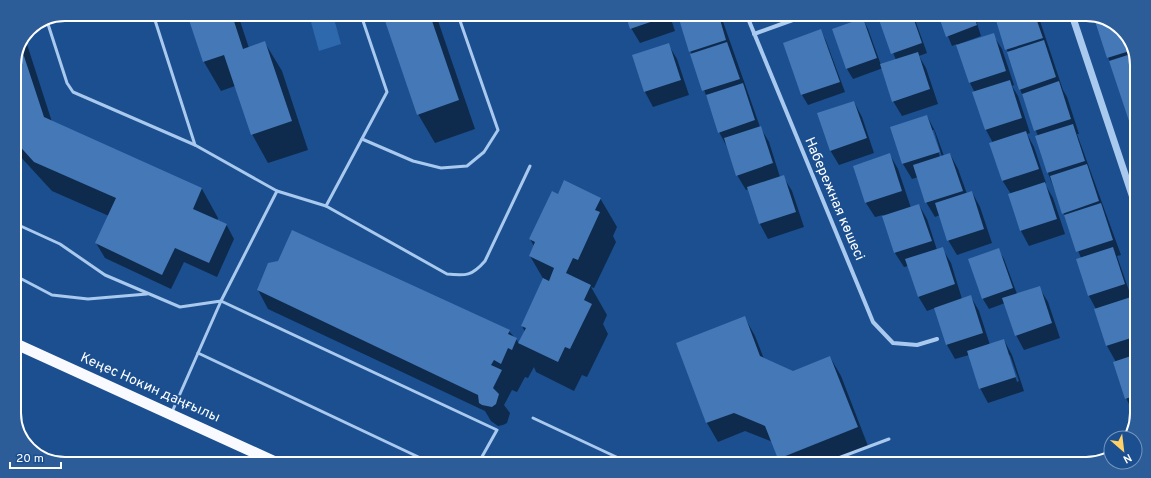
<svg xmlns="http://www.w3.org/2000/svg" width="1151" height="478" font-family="Overpass,sans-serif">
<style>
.green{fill:#2e69ad}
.shadow{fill:#0007;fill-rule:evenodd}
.building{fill:#4478b7}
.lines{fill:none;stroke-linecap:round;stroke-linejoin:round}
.service{stroke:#a9c9ee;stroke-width:3}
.minor{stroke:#a9c9ee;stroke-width:4}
.tertiary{stroke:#a9c9ee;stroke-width:7}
.trunk{stroke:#f8faff;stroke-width:11}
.labels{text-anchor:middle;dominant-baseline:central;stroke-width:4;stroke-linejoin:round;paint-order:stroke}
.street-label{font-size:14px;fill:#fff;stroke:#1b4f8f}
.rim{fill:none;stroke:#fff;stroke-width:2}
</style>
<rect width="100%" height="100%" fill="#1b4f8f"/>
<polygon class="green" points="309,15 333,15 341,44 319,51"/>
<g class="shadow">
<polygon points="188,14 238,15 249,48 265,43 282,71 308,150 268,163 252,134 235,86 221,91 204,62"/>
<polygon points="384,15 436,15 475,129 435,143 418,114"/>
<polygon points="627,16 670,16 675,31 640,43 631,28"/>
<polygon points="678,16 721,16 760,127 769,142 780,177 783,176 792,191 804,227 768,239 760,224 748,189 746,190 737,175 727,147 719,132"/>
<polygon points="879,17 914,17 927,53 919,56 926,68 938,104 902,116 893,101 883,68 853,79 847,69 833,30 863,19 868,29 881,65 896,60"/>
<polygon points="940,17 975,17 981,36 959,44 959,46 993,35 1002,49 1014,85 1012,86 1018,96 1030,133 1027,134 1034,147 1046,183 1045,184 1053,198 1065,234 1029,246 1021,231 1009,195 1011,194 1002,180 993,143 986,130 975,93 970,83 957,44 952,46"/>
<polygon points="996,17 1039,18 1063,90 1067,97 1079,134 1077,134 1121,255 1117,256 1134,305 1133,412 1126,398 1116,362 1107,346 1096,309 1089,296 1077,259 1081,258 1048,173 1036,136 1038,136 1020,89"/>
<polygon points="1095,18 1106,18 1127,34 1137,61 1136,140"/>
<polygon points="821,31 826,41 845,92 808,105 802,95 784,44"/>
<polygon points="25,38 52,122 202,189 218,218 217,221 226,224 234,239 217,277 184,262 171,289 105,258 96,243 109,216 52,191 18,154 14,148 14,62"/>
<polygon points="668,44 677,59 689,95 653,107 645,92 633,56"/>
<polygon points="854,102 862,117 874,153 839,165 830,150"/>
<path d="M927,116l8,15 9,25 6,-2 8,15 9,25 5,-2 8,15 12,36 -35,12 -9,-15 -8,-25 -5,2 -9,-15 -8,-25 -6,2 -9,-15 -11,-36zM932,130h2l8,27h-2z"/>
<path d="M890,155l8,14 13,39 8,-3 8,14 10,31 5,-2 9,15 11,36 9,-2 8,14 11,34 14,-5 8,15 12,36 -36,12 -8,-15 -11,-33 -14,4 -8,-14 -12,-37 -8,3 -9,-15 -10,-30 -4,1 -9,-14 -12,-38 -8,2 -9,-14 -12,-37zM1008,355h2l9,26 -2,1z"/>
<polygon points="558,195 600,198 617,227 613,236 616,242 594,288 591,287 607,315 603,324 608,334 587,377 582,375 574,391 536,372 534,367 528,378 525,377 517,392 512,390 504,405 510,413 507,423 503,425 498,426 491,421 485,411 268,309 258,290 509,331 520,344 525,332 522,326 544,280 530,256 534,246 530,239"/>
<polygon points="998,249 1004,259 1017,294 1039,287 1048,302 1060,338 1024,350 1016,335 1005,303 989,309 983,299 969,260"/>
<polygon points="745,318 755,336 764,359 793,372 830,357 841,376 868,446 825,463 782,463 773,442 745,431 718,442 707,423 677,344"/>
</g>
<g class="building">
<polygon points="187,14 232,15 243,49 265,41 292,121 251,135 224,55 203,62"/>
<polygon points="383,15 430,15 459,100 417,115"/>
<polygon points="626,16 668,16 630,29"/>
<polygon points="678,16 719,16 726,40 689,52"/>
<polygon points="878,17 913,17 922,43 891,54"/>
<polygon points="939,17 974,17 977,25 946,37"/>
<polygon points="995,17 1036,18 1043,38 1005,50"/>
<polygon points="863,18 877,58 846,69 832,29"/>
<polygon points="1094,18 1106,18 1127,34 1133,50 1107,58"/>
<polygon points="821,29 840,82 801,95 783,43"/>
<polygon points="994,33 1006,71 969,83 956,45"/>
<polygon points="1044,40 1056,77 1019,90 1007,52"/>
<polygon points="727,42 740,79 702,91 690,54"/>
<polygon points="669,43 681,80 644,92 632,55"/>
<polygon points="21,47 44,117 202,188 193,209 227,224 209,263 175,248 162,275 95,243 116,198 34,162 14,140 14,62"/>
<polygon points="918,52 930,89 892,102 880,64"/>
<polygon points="1134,53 1137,61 1136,142 1109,61"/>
<polygon points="1010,80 1022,118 985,130 972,92"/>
<polygon points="1059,81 1071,119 1034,131 1022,94"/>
<polygon points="743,83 755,120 718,133 706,95"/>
<polygon points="854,101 867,138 830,151 817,113"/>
<polygon points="927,115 940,152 902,164 890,127"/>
<polygon points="1073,124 1085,161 1047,173 1035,136"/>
<polygon points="761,126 773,163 736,176 724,138"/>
<polygon points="1026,131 1039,169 1002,181 989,143"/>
<polygon points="890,153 902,191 865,203 853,166"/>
<polygon points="950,153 963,191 925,203 913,165"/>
<polygon points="1087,164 1099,201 1062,214 1050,176"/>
<polygon points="784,175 796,212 759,224 747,187"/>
<polygon points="564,180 601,198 595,210 600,212 578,260 573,258 566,273 591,285 584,300 592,304 570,349 565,347 558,362 518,343 526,328 521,326 543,278 549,281 554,268 529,256 535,242 529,239 552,191 558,194"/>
<polygon points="1045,182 1057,219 1020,231 1008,194"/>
<polygon points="972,191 984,229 947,241 935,203"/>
<polygon points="1101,203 1113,240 1076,252 1064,215"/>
<polygon points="919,204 932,241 894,253 882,216"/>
<polygon points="292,230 510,330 508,334 517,338 512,350 508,348 501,364 494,360 491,365 502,370 493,388 499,394 496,404 492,407 482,405 479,403 478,395 257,290 268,263 278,261"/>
<polygon points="943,247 955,284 918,297 905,259"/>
<polygon points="1113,247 1125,284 1088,296 1076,259"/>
<polygon points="999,248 1013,288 982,299 968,259"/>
<polygon points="1040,286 1052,323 1015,336 1002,298"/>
<polygon points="971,295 983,333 946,345 934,308"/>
<polygon points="1131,297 1134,307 1134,337 1106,346 1094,309"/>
<polygon points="745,316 760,356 793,371 830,356 858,427 778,459 765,426 734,413 706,423 676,343"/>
<polygon points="1004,339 1016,377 979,389 967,351"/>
<polygon points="1134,355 1134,396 1125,399 1113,362"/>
</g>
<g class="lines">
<g class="service">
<polyline points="153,14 195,145"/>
<polyline points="361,15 387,92 326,206 277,191 221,301 497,430 479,462"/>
<polyline points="47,21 67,83 73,92 195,145 277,191"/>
<polyline points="362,139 413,161 441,168 467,166 484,152 498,130 458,15"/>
<path d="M326,206l121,68c19,2 25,2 38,-13l45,-95"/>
<polyline points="14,223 60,244 105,275 180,307 221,301 172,412"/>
<polyline points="14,275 52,295 88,299 147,294"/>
<polyline points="198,353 429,462"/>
<polyline points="533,418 627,462"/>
<polyline points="744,463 750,463"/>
<polyline points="825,463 889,439"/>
</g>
<g class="minor">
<polyline points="747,16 873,322 893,343 917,345 937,339"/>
<polyline points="754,34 801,17"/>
</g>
<polyline class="tertiary" points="1073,18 1135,204"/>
<polyline class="trunk" points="14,343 273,461"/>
</g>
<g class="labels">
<g class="street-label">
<text transform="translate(834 199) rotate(67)">Набережная көшесі</text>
<text transform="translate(150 388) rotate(24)">Кеңес Нокин даңғылы</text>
</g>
</g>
<path d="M0 0H1151V478H0ZM65 21H1086A44 44 0 0 1 1130 65V413A44 44 0 0 1 1086 457H65A44 44 0 0 1 21 413V65A44 44 0 0 1 65 21Z" fill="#2d5d98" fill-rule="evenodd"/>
<path class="rim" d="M65 21H1086A44 44 0 0 1 1130 65V413A44 44 0 0 1 1086 457H65A44 44 0 0 1 21 413V65A44 44 0 0 1 65 21Z"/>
<g transform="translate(1123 450) rotate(152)"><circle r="19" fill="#1b4f8f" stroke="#7695bc"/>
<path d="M0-3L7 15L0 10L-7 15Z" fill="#ffd166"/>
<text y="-6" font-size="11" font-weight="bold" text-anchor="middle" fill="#ffffff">N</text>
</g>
<path d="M10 462v6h51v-6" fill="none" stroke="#ffffff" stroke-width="2"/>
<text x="16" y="462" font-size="12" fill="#ffffff" stroke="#1b4f8f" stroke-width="3" paint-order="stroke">20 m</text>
</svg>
